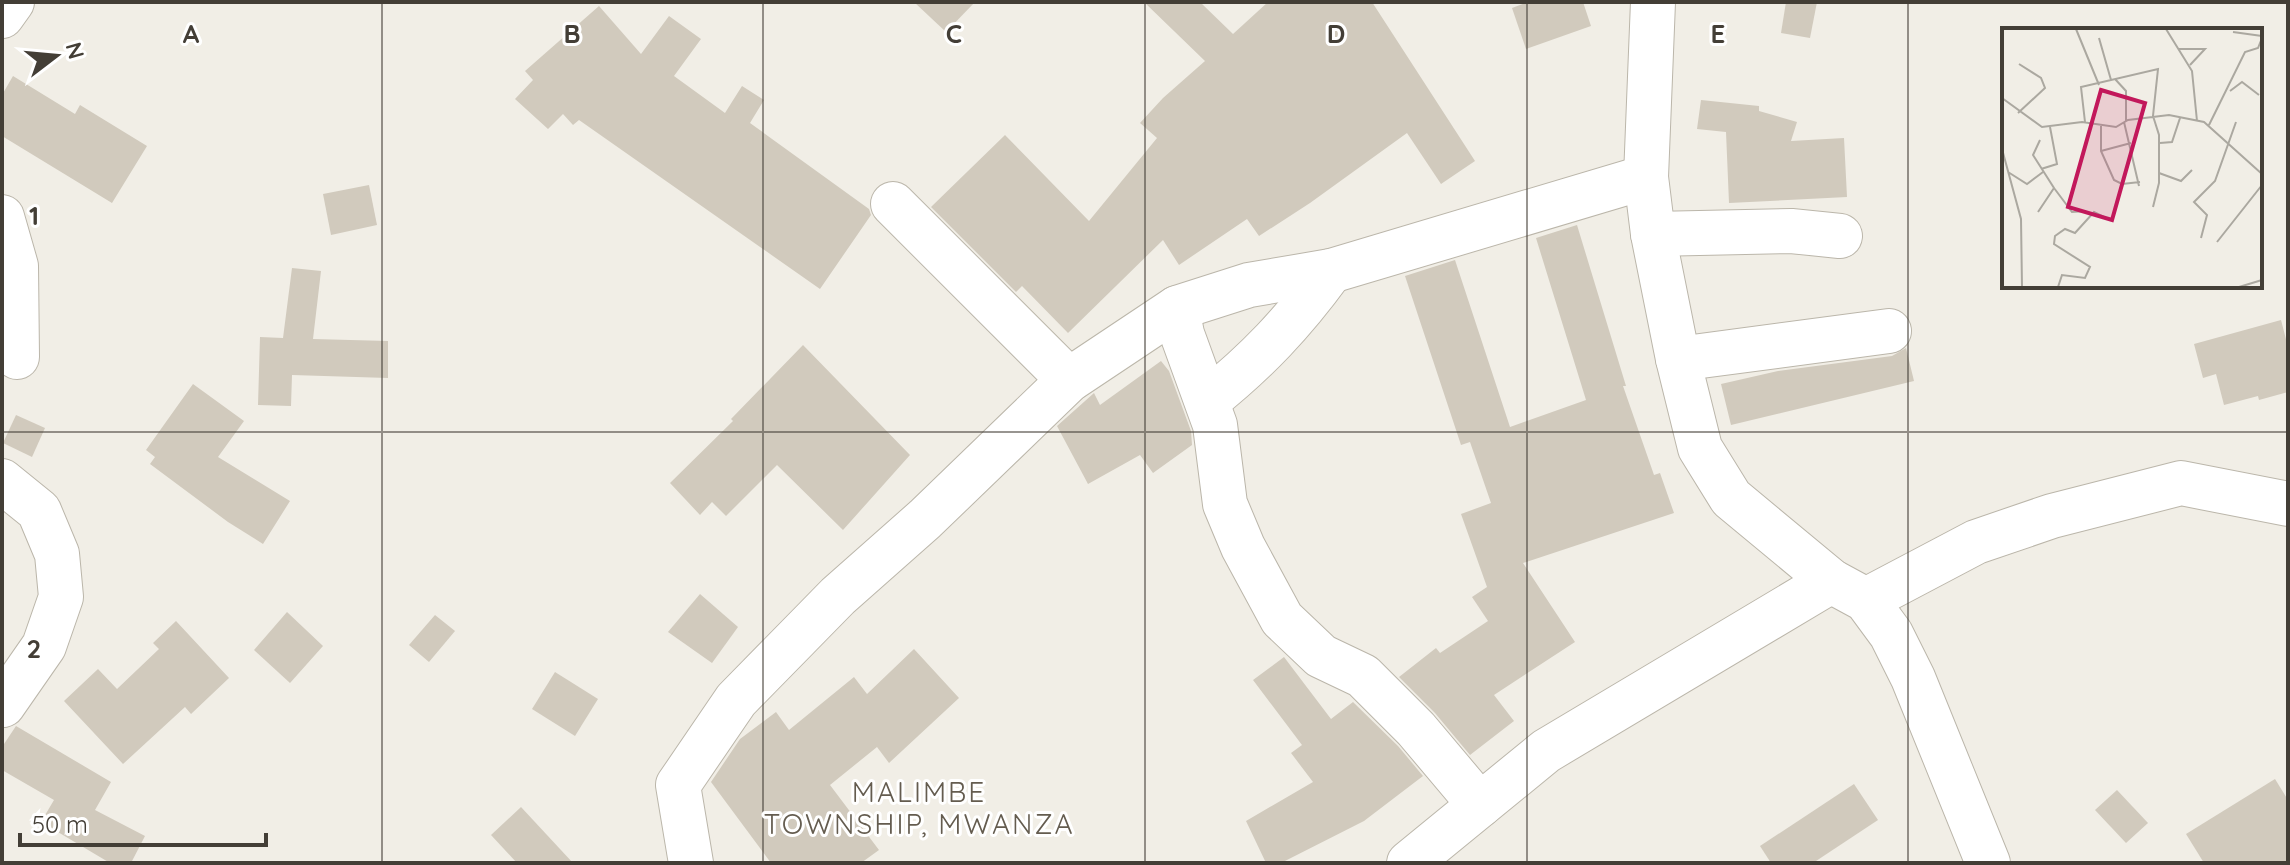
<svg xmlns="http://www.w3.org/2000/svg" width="2290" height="865" font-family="Quicksand,sans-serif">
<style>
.building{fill:#d1cabd}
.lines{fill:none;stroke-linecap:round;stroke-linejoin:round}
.minor-casing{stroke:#bbb6aa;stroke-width:46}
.minor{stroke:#fff;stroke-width:44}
.grid{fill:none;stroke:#433e36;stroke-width:2;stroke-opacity:0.55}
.labels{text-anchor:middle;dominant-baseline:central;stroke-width:6;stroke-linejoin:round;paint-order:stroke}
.quarter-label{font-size:28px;letter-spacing:2px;fill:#645c4f;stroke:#fff}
.inset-road{fill:none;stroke:#aba8a0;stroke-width:2}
.view{fill:#c2185b;fill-opacity:0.15;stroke:#c2185b;stroke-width:4}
.inset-edge{fill:none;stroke:#433e36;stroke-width:4}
.grid-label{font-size:26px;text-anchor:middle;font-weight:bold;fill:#433e36;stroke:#fff;stroke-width:6;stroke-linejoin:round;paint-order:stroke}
</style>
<rect width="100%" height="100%" fill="#f1eee6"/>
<g class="building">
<polygon points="914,2 975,2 946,32"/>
<polygon points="1144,2 1200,2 1233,34 1268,2 1372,2 1475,161 1441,184 1407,133 1310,203 1259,236 1247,219 1179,265 1163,240 1068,333 1022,286 1016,292 931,207 1005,135 1089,221 1157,138 1140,123 1163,98 1205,61"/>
<polygon points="1528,2 1583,2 1591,26 1526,49 1512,8"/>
<polygon points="1786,2 1817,2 1810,38 1781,33"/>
<polygon points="599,6 641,54 669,16 701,39 674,76 725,113 742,86 764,100 750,123 869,209 871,215 820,289 579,120 573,125 563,114 548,129 515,99 533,80 525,71"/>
<polygon points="13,76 75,114 80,105 147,146 112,203 2,136 2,95"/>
<polygon points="1701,100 1759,106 1759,111 1797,122 1791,141 1844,138 1847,197 1729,203 1726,132 1697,129"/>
<polygon points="369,185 377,225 331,235 323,194"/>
<polygon points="1577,225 1626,386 1623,386 1654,475 1660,473 1674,513 1523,563 1575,642 1494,695 1514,721 1470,755 1435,713 1399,677 1436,648 1440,653 1488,621 1472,597 1487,587 1461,514 1491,503 1470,442 1461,445 1405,276 1455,260 1510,427 1586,400 1536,238"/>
<polygon points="292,268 321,271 313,339 388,341 388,378 292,375 291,406 258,405 260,337 283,338"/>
<polygon points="2281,320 2288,347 2288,392 2259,400 2258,396 2224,405 2216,374 2203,378 2194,344"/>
<polygon points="803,345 910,455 843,530 777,465 726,516 712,502 700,515 670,483 733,421 731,419"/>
<polygon points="1906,348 1914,381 1731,425 1721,384 1778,371 1892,356"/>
<polygon points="1161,361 1169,371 1191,431 1192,445 1153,473 1140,455 1088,484 1057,426 1094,393 1100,405"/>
<polygon points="193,384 244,421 218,457 290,501 263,544 228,522 150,464 155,457 146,450"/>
<polygon points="16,415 45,428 32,457 3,443"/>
<polygon points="700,594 738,627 712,663 668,632"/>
<polygon points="287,612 323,646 290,683 254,650"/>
<polygon points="435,615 455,631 429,662 409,645"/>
<polygon points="176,621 229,678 191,714 185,707 123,764 64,701 98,669 117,689 159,649 153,643"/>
<polygon points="914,649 959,698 889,763 877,747 830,785 879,850 861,863 771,863 711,782 740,739 776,712 789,730 854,677 867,694"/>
<polygon points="1284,657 1331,719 1353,702 1398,746 1423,776 1364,821 1281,863 1266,863 1246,821 1313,782 1291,753 1302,745 1253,680"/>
<polygon points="555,672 598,699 575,736 532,709"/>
<polygon points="16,726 111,782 95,810 145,836 131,863 110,863 41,822 54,800 2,770 2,747"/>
<polygon points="2275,779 2288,800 2288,863 2204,863 2186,834"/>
<polygon points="1854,784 1878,820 1813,863 1771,863 1760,846"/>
<polygon points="2117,790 2148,823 2126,843 2095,810"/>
<polygon points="521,807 573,863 517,863 491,835"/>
</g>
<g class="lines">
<defs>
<g id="minor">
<polyline points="1653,2 1646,177 1653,234 1678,359 1700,448 1731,498 1831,581 1866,600 1891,634 1913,678 1988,863"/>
<polyline points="2,16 12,2"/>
<polyline points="893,204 1069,380"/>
<polyline points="2,217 16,266 17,357"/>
<polyline points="1653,234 1791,231 1840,236"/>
<polyline points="1177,308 1182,334 1215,425 1225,504 1243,547 1282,619 1321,656 1363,676 1416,729 1480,805"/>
<polyline points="1678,359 1889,331"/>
<path d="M1207,401c50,-40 86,-78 124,-130"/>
<polyline points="2,481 39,511 57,554 61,597 44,646 3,705"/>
<polyline points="1866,600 1976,542 2052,516 2181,483 2288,504"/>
<polyline points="691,863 678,785 736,700 838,596 925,519 1069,380 1177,308 1249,285 1331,271 1646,177"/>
<polyline points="1409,863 1546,751 1831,581"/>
</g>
</defs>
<use href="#minor" class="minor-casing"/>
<use href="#minor" class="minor"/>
</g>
<path class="grid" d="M382,2v861M763,2v861M1145,2v861M1527,2v861M1908,2v861M2,432h2286"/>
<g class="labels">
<g class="quarter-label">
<text x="919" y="791">MALIMBE<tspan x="919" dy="32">TOWNSHIP, MWANZA</tspan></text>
</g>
</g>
<g transform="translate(2002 28)">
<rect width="260" height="260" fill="#f1eee6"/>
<path class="inset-road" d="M74,1l23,56M164,1l26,42 5,50M231,4l29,4M97,10l12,42M177,21h26l-15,16M113,51l11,12v30M228,63l12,-9 17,13M0,70l40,29 40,-5 34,5 12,-7 41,-5 35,7 58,52M16,85l27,-25 -4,-10 -22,-14M83,94l-4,-35 77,-18 -5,47 6,19v48l-6,24M122,94l15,64M207,97l36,-73 13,-4 4,-10M99,98v25l13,29 8,4 18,-2M158,115l12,-1 8,-24M0,121l19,70 1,68M99,123l30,-8M39,141l16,-5 -7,-37M6,144l19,12 16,-12M157,145l22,8 11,-11M52,160l18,24 14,-1M36,184l16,-24 -21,-33 7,-15M199,210l6,-23 -13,-13 21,-21 21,-59M215,214l45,-57M56,259l4,-12 23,3 5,-11 -36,-23 1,-8 10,-7 10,4 19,-21 10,5M237,259l23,-7"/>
<path class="view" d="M99,62l44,13 -33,117 -44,-13z"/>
<rect width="260" height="260" class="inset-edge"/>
</g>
<g class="grid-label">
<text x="191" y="43">A</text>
<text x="572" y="43">B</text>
<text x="954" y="43">C</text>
<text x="1336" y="43">D</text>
<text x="1718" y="43">E</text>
<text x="34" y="225">1</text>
<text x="34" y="658">2</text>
</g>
<rect width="2290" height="865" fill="none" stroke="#433e36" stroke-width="8"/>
<g transform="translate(56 56) rotate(74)" stroke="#ffffff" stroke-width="6" paint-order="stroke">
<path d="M0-6L14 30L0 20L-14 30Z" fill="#433e36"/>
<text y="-12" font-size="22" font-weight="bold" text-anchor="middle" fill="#433e36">N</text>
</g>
<path d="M20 833v12h246v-12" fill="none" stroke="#433e36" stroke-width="4"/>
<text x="32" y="833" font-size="24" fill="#433e36" stroke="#ffffff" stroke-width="6" paint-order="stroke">50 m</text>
</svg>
